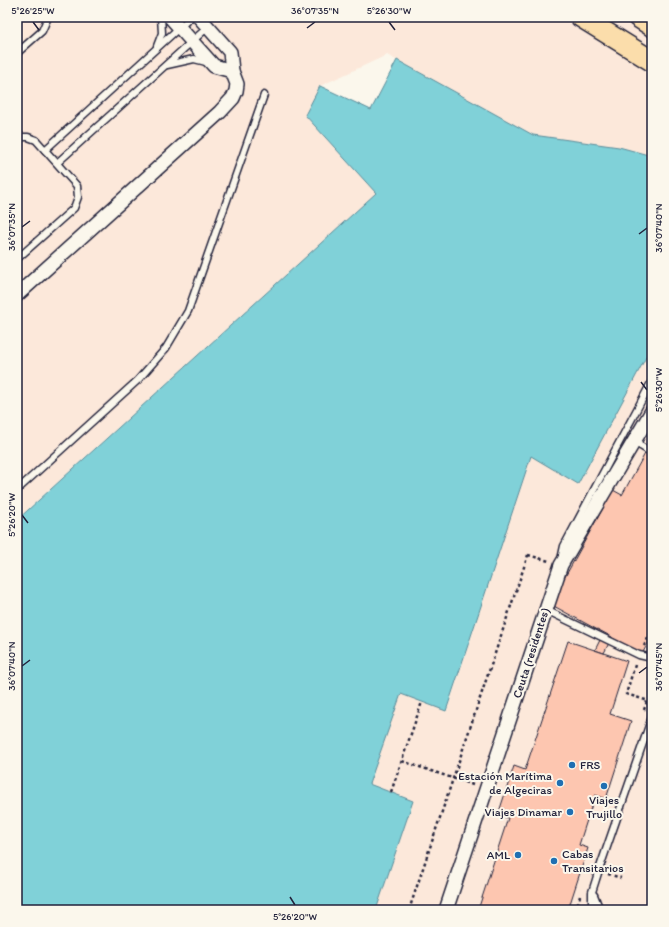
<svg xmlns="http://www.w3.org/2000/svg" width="669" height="927" font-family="Itim,sans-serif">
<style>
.built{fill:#fce8da}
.water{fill:#80d1d8;stroke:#5a8b99}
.building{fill:#fdc6b0;stroke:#22223b}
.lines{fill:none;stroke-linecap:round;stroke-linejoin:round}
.service-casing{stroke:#22223b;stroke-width:9}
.minor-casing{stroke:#22223b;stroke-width:16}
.primary-casing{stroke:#22223b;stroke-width:23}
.path{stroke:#22223b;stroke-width:2.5;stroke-dasharray:3 3;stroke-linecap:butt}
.service{stroke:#fbf7ec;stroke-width:6}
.minor{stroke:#fbf7ec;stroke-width:13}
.primary{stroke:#fbddab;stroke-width:20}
.path-bridge{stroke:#22223b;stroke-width:2.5;stroke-dasharray:3 3;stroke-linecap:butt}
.ticks{fill:none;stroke:#22223b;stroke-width:1.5}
.poi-dot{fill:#1f6fb2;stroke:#fbf7ec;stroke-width:1.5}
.labels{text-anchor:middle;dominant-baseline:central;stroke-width:4;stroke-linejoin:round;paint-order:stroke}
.street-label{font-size:12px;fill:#22223b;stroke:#fbf7ec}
.poi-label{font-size:12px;fill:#22223b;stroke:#fbf7ec;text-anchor:end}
.neatline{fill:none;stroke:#22223b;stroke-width:1.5}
.ticks-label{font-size:10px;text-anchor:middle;fill:#22223b}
</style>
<rect width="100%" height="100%" fill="#fbf7ec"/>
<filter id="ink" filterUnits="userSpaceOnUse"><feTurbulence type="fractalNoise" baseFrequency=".025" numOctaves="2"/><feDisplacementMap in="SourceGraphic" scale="8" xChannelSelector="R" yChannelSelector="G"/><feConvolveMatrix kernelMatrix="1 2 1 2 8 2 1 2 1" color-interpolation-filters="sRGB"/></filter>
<g filter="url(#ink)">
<g class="built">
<polygon points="17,17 652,17 652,156 619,147 533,135 387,55 320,86 305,115 376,193 17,519"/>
<polygon points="652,346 652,910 376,910 413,801 369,784 401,693 447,710 531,455 578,484"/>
</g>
<polygon class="water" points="397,60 533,135 619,147 652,156 652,346 578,484 531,456 446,711 401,694 369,784 413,801 376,910 17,910 17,520 376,193 305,115 320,86 371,110"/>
<g class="building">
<polygon points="652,441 652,636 642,654 550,604 613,490 622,495"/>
<polygon points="597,629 612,637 604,653 595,650 600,640 595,638"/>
<polygon points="568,641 627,661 610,714 631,721 606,799 595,795 579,845 588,848 568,910 478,910 508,818 498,815 514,766 525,770"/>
</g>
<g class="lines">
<defs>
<g id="service">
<polyline points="157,46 162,33 161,17"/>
<polyline points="17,53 42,31 48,17"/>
<polyline points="167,65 194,59 206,62"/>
<polyline points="17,137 28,137 36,140 77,186 78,197 74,208 17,259"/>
<polyline points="45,150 191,17"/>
<polyline points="57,163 208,27"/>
<polyline points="634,442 647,450"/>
<polyline points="17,490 138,380 166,348 188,311 264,95"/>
<polyline points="562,555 564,546 652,381"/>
<polyline points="546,610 639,655 652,658"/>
<polyline points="594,895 600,910"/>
<polyline points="592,910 592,892 599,870 652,717"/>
</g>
<g id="minor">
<polyline points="170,17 214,66 232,71"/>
<polyline points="17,295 220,112 233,98 236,91 237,84 232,71 230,52 199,17"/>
<polyline points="446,910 561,565 652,411"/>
</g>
<g id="primary">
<polyline points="581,17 652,61"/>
<polyline points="638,17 652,26"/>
</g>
</defs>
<use href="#service" class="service-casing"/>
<use href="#minor" class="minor-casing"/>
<use href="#primary" class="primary-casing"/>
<g class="path">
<polyline points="528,555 549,561"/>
<polyline points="644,646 652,630"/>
<polyline points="635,665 626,694 652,702"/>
<polyline points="644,710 647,701"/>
<polyline points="402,761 473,785"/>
<polyline points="391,792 422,702"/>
<polyline points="608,874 621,878"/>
<polyline points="576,910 580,896"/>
</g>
<use href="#service" class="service"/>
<use href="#minor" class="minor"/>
<use href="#primary" class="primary"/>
<polyline class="path-bridge" points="409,910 528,555"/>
</g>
</g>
<path class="ticks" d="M33,22l6,8M389,22l6,8M307,28l8,-6M22,227l8,-6M639,234l8,-6M641,382l6,8M22,515l6,8M22,666l8,-6M639,673l8,-6M290,897l5,8"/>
<g class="poi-dot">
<circle cx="572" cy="765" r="4"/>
<circle cx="560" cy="783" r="4"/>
<circle cx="604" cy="786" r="4"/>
<circle cx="570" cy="812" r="4"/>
<circle cx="518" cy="855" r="4"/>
<circle cx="554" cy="861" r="4"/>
</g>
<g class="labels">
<g class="street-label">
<text transform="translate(531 653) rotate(-72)">Ceuta (residentes)</text>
</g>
<g class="poi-label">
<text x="580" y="765" text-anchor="start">FRS</text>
<text x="552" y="776">Estación Marítima<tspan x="552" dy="14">de Algeciras</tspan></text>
<text x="604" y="800" text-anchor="middle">Viajes<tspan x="604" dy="14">Trujillo</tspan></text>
<text x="562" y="812">Viajes Dinamar</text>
<text x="562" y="854" text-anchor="start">Cabas<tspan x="562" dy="14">Transitarios</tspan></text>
<text x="510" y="855">AML</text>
</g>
</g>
<rect width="669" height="927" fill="none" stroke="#fbf7ec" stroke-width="44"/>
<rect x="22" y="22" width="625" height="883" class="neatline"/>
<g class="ticks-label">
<text x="33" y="14">5°26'25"W</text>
<text x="315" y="14">36°07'35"N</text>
<text x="389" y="14">5°26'30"W</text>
<text transform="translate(11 227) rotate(-90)" y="4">36°07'35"N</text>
<text transform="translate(658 228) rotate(-90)" y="4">36°07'40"N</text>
<text transform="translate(658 390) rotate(-90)" y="4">5°26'30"W</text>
<text transform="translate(11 515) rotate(-90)" y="4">5°26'20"W</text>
<text transform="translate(11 666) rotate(-90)" y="4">36°07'40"N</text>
<text transform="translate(658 667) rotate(-90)" y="4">36°07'45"N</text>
<text x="295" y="920">5°26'20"W</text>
</g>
</svg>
